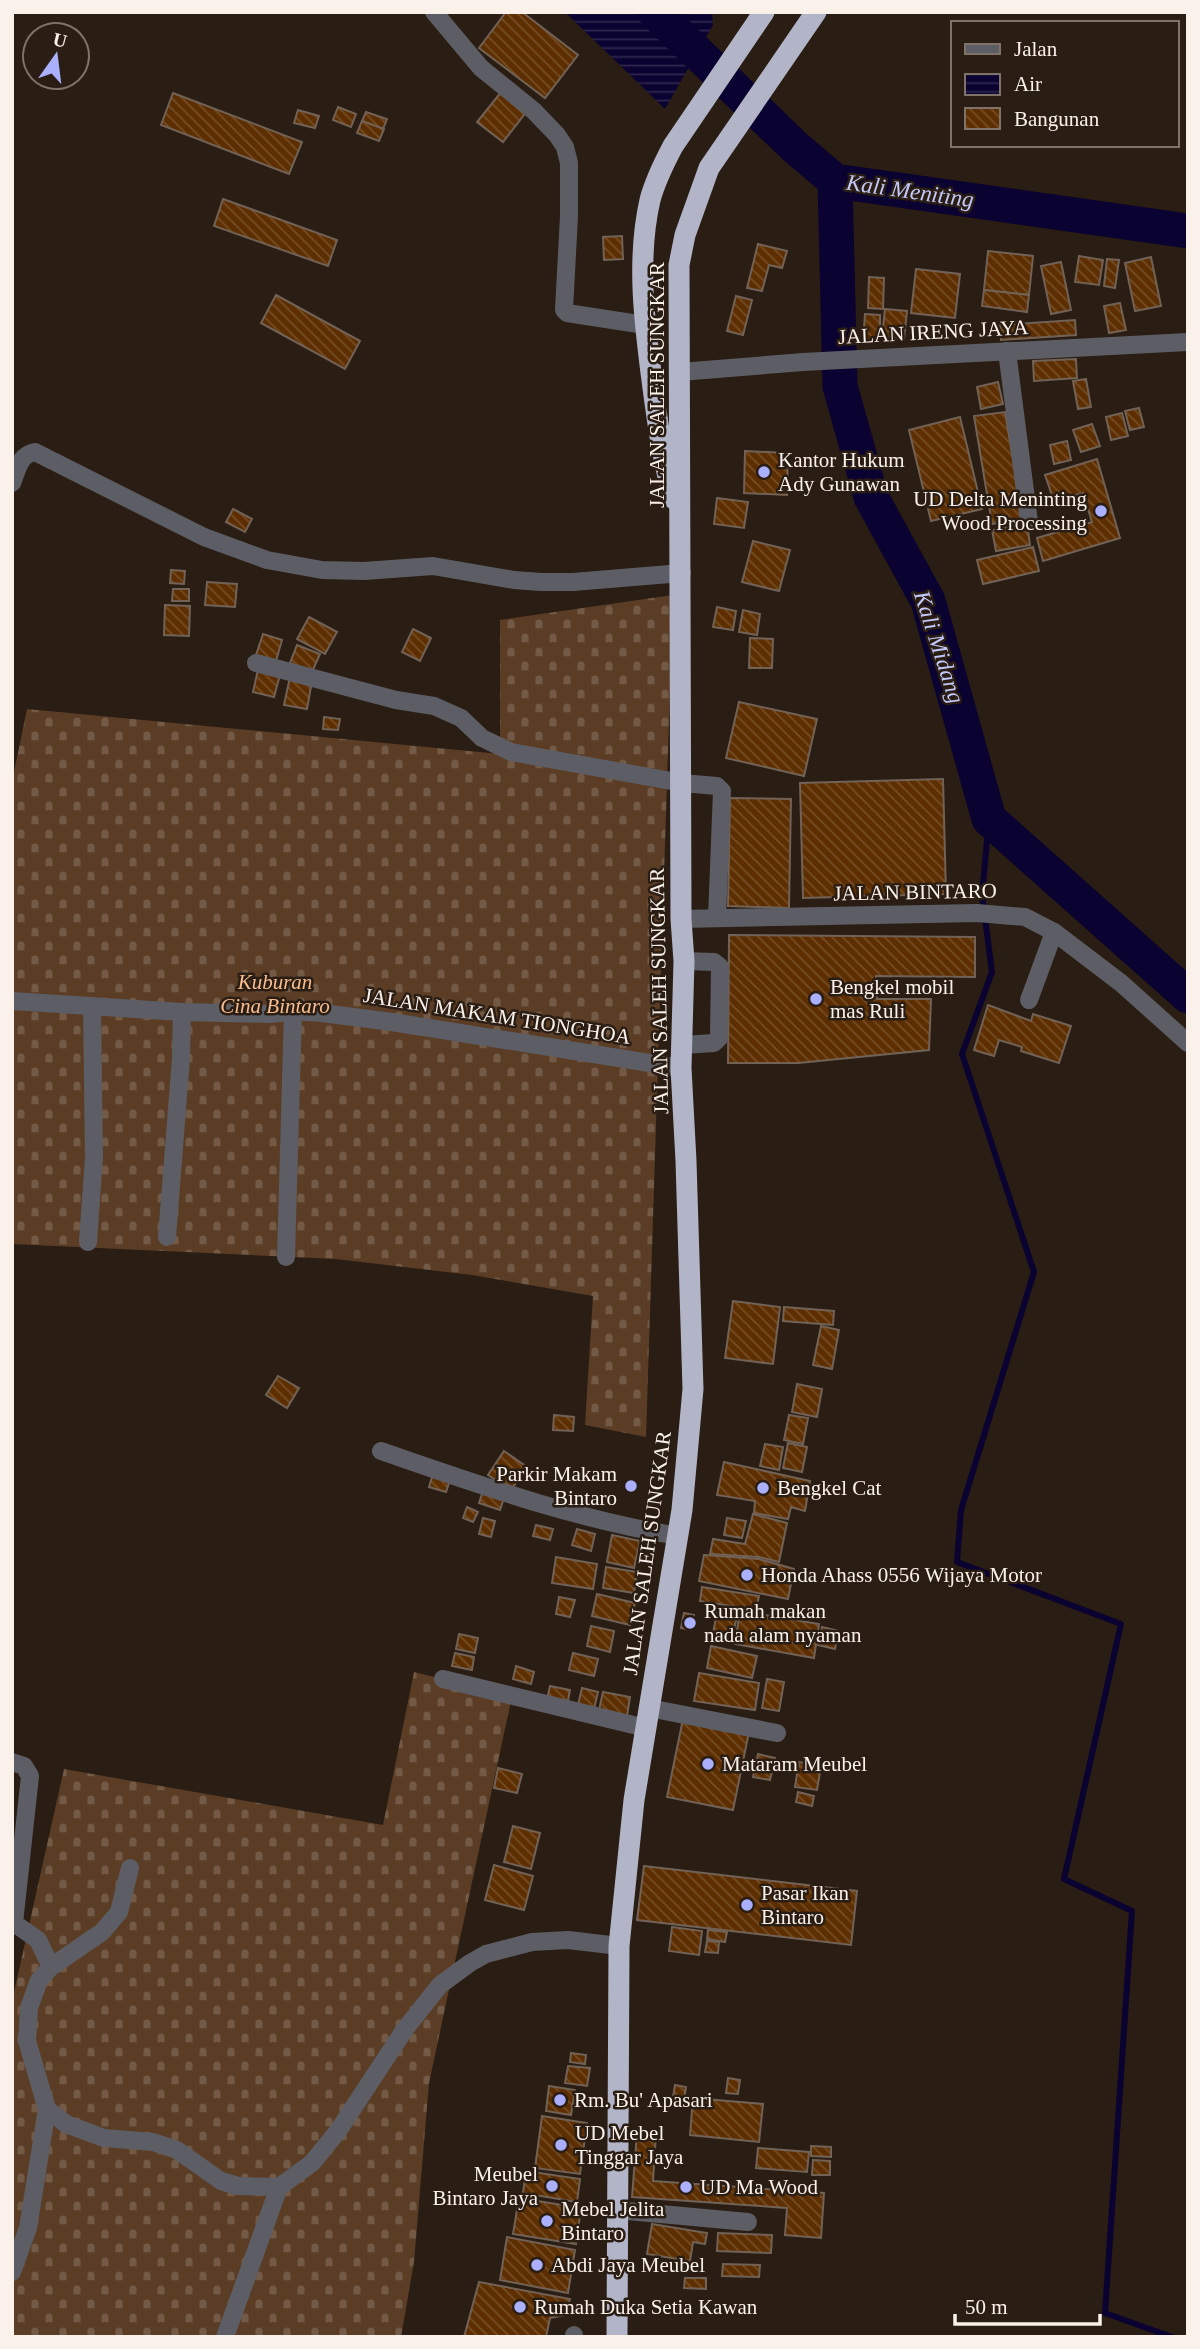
<svg xmlns="http://www.w3.org/2000/svg" width="1200" height="2349" font-family="'Times New Roman',serif">
<style>
.cemetery{fill:url(#cemetery-stones)}
.water{fill:url(#water-rules)}
.lines{fill:none;stroke-linecap:round;stroke-linejoin:round}
.stream{stroke:#0a0230;stroke-width:6}
.river{stroke:#0a0230;stroke-width:35}
.building{fill:url(#building-back-hatch);stroke:#726256;stroke-width:2}
.minor{stroke:#5d5e65;stroke-width:18}
.highway{stroke:#b2b4c7;stroke-width:21}
.poi-dot{fill:#aab0fb;stroke:#2a1d13;stroke-width:2.5}
.labels{text-anchor:middle;dominant-baseline:central;stroke-width:5;stroke-linejoin:round;paint-order:stroke}
.street-label{font-size:21px;fill:#fbf1eb;stroke:#2a1d13}
.poi-label{font-size:21px;fill:#fbf1eb;stroke:#2a1d13;text-anchor:start}
.park-label{font-size:21px;font-style:italic;fill:#f9bc8e;stroke:#2a1d13}
.water-label{font-size:23px;font-style:italic;fill:#c3c8fa;stroke:#2a1d13}
</style>
<defs>
<pattern id="cemetery-stones" width="16" height="16" patternUnits="userSpaceOnUse" patternTransform="scale(1.75)"><rect width="16" height="16" fill="#5b3d26"/><path d="M2 7V4a2 2 0 0 1 4 0v3zM10 15v-3a2 2 0 0 1 4 0v3z" fill="#735a46"/></pattern>
<pattern id="water-rules" width="6" height="5" patternUnits="userSpaceOnUse" patternTransform="scale(1.75)"><rect width="6" height="5" fill="#0a0230"/><path d="M0 2.5h6" fill="none" stroke="#2f274e"/></pattern>
<pattern id="building-back-hatch" width="6" height="6" patternUnits="userSpaceOnUse" patternTransform="scale(1.75)"><rect width="6" height="6" fill="#5d2e00"/><path d="M-1 5l2 2M0 0l6 6M5-1l2 2" fill="none" stroke="#754d25"/></pattern>
</defs>
<rect width="100%" height="100%" fill="#2a1d13"/>
<g class="cemetery">
<polygon points="673,595 646,1437 585,1425 593,1296 472,1275 336,1259 12,1244 12,782 27,709 500,754 500,620"/>
<polygon points="414,1672 512,1696 429,2083 414,2262 401,2337 12,2337 12,2001 64,1769 383,1825"/>
</g>
<polygon class="water" points="565,12 712,12 713,25 665,109"/>
<g class="lines">
<polyline class="stream" points="989,819 982,895 992,972 962,1054 1034,1272 961,1510 957,1562 1121,1624 1064,1879 1132,1911 1105,2313 1172,2337"/>
<g class="river">
<polyline points="655,12 794,146 835,181 1188,231"/>
<polyline points="835,181 840,386 871,497 928,601 989,819 1188,996"/>
</g>
</g>
<g class="building">
<polygon points="506,12 522,12 578,55 545,98 479,48"/>
<polygon points="502,91 527,111 503,142 477,122"/>
<polygon points="173,93 302,142 289,174 161,125"/>
<polygon points="338,107 356,114 351,127 333,120"/>
<polygon points="298,110 319,116 315,128 294,123"/>
<polygon points="366,112 387,119 383,129 362,121"/>
<polygon points="362,121 384,129 379,141 357,133"/>
<polygon points="223,199 337,240 328,266 214,226"/>
<polygon points="622,236 623,259 604,260 603,237"/>
<polygon points="758,244 787,251 782,268 769,265 762,291 747,288"/>
<polygon points="988,251 1033,256 1029,295 984,290"/>
<polygon points="1079,256 1103,260 1099,285 1075,282"/>
<polygon points="1151,257 1161,306 1135,311 1125,263"/>
<polygon points="1107,259 1119,260 1115,288 1104,286"/>
<polygon points="1061,262 1071,310 1051,314 1041,266"/>
<polygon points="916,269 960,274 955,318 911,313"/>
<polygon points="869,277 884,278 883,309 868,308"/>
<polygon points="984,290 1029,295 1027,312 982,306"/>
<polygon points="276,295 360,341 345,369 261,323"/>
<polygon points="736,296 752,300 743,335 727,331"/>
<polygon points="1120,303 1126,330 1109,333 1104,306"/>
<polygon points="885,309 907,311 904,339 882,337"/>
<polygon points="865,314 880,315 880,343 863,343"/>
<polygon points="1075,320 1076,335 1001,340 1000,325"/>
<polygon points="1076,359 1077,378 1034,381 1033,361"/>
<polygon points="1086,379 1091,407 1078,409 1073,381"/>
<polygon points="998,382 1003,404 981,409 977,387"/>
<polygon points="1139,408 1144,427 1130,430 1125,411"/>
<polygon points="1005,412 1023,519 992,524 974,416"/>
<polygon points="1122,413 1128,436 1111,440 1106,417"/>
<polygon points="960,417 982,509 931,521 909,430"/>
<polygon points="1092,424 1100,446 1081,452 1073,430"/>
<polygon points="1067,441 1071,460 1054,464 1050,445"/>
<polygon points="745,451 788,453 787,495 744,493"/>
<polygon points="1097,459 1120,538 1043,561 1037,538 1092,522 1083,493 1054,501 1045,475"/>
<polygon points="717,498 748,502 744,528 714,524"/>
<polygon points="233,509 252,519 245,532 226,522"/>
<polygon points="1027,524 1030,545 996,551 992,530"/>
<polygon points="753,541 790,550 779,591 742,582"/>
<polygon points="1033,547 1039,571 983,584 977,560"/>
<polygon points="171,570 185,571 184,584 170,583"/>
<polygon points="207,582 237,584 235,607 205,605"/>
<polygon points="173,589 189,589 189,601 172,601"/>
<polygon points="165,605 190,606 189,636 164,635"/>
<polygon points="717,607 736,611 733,630 713,627"/>
<polygon points="743,610 760,614 757,635 739,632"/>
<polygon points="309,617 337,632 325,654 297,639"/>
<polygon points="413,629 431,638 420,661 402,652"/>
<polygon points="263,634 282,640 276,661 256,655"/>
<polygon points="750,638 773,639 772,668 749,668"/>
<polygon points="297,645 320,654 312,672 290,663"/>
<polygon points="259,665 281,671 274,697 253,692"/>
<polygon points="290,677 312,681 307,709 284,705"/>
<polygon points="739,702 817,719 804,776 726,758"/>
<polygon points="324,717 340,719 338,730 323,729"/>
<polygon points="943,779 946,894 803,898 800,783"/>
<polygon points="730,798 791,799 789,908 728,906"/>
<polygon points="729,935 975,937 975,977 876,976 877,999 931,999 929,1050 798,1063 728,1063"/>
<polygon points="988,1005 1031,1021 1033,1014 1071,1026 1059,1063 1021,1051 1022,1047 999,1040 994,1056 974,1050"/>
<polygon points="733,1301 780,1307 773,1364 725,1358"/>
<polygon points="784,1307 834,1311 833,1325 783,1321"/>
<polygon points="821,1326 839,1330 832,1369 813,1365"/>
<polygon points="278,1376 299,1388 287,1408 266,1395"/>
<polygon points="797,1384 822,1389 817,1417 792,1412"/>
<polygon points="554,1415 574,1417 573,1431 553,1430"/>
<polygon points="789,1415 808,1418 803,1444 784,1440"/>
<polygon points="788,1443 807,1447 802,1472 783,1468"/>
<polygon points="765,1444 783,1447 779,1470 760,1466"/>
<polygon points="504,1451 527,1467 511,1490 488,1475"/>
<polygon points="724,1462 810,1481 805,1511 791,1507 788,1519 754,1513 755,1501 717,1495"/>
<polygon points="433,1474 450,1480 446,1492 429,1487"/>
<polygon points="483,1491 504,1498 500,1510 479,1503"/>
<polygon points="467,1507 478,1512 473,1522 463,1518"/>
<polygon points="753,1514 787,1523 779,1562 759,1557 710,1554 713,1539 745,1544"/>
<polygon points="483,1518 495,1521 491,1537 479,1534"/>
<polygon points="727,1518 746,1521 742,1538 724,1535"/>
<polygon points="536,1525 553,1529 550,1540 533,1536"/>
<polygon points="577,1529 595,1534 591,1551 572,1545"/>
<polygon points="612,1535 640,1541 634,1568 607,1562"/>
<polygon points="704,1555 759,1559 794,1569 788,1599 699,1581"/>
<polygon points="556,1557 597,1564 593,1589 552,1583"/>
<polygon points="606,1567 637,1572 634,1593 603,1588"/>
<polygon points="702,1587 759,1596 756,1610 700,1601"/>
<polygon points="597,1594 635,1603 630,1625 592,1616"/>
<polygon points="559,1597 575,1600 570,1617 556,1614"/>
<polygon points="718,1608 738,1612 731,1642 712,1638"/>
<polygon points="740,1611 819,1624 814,1658 735,1644"/>
<polygon points="684,1613 694,1615 691,1630 681,1628"/>
<polygon points="591,1626 614,1631 610,1652 587,1646"/>
<polygon points="822,1627 839,1631 835,1649 818,1645"/>
<polygon points="459,1634 478,1638 475,1653 456,1649"/>
<polygon points="711,1646 757,1656 752,1678 707,1668"/>
<polygon points="455,1653 474,1657 472,1670 452,1666"/>
<polygon points="573,1653 598,1659 594,1676 569,1670"/>
<polygon points="516,1666 534,1672 531,1684 513,1679"/>
<polygon points="699,1673 759,1683 755,1710 694,1701"/>
<polygon points="767,1679 784,1682 779,1711 762,1708"/>
<polygon points="550,1686 570,1690 567,1705 547,1700"/>
<polygon points="582,1688 598,1692 594,1709 578,1705"/>
<polygon points="603,1692 630,1697 627,1716 599,1710"/>
<polygon points="683,1719 749,1732 733,1810 667,1797"/>
<polygon points="758,1754 775,1758 770,1780 753,1777"/>
<polygon points="799,1762 821,1766 817,1790 795,1787"/>
<polygon points="498,1768 522,1774 517,1793 494,1788"/>
<polygon points="798,1792 814,1796 812,1806 796,1802"/>
<polygon points="513,1826 540,1833 531,1869 504,1862"/>
<polygon points="494,1865 533,1876 524,1910 485,1900"/>
<polygon points="644,1866 857,1891 851,1945 637,1920"/>
<polygon points="672,1927 702,1931 699,1955 669,1951"/>
<polygon points="708,1930 727,1932 725,1942 707,1939"/>
<polygon points="707,1941 719,1942 718,1953 705,1952"/>
<polygon points="571,2053 586,2055 585,2064 570,2062"/>
<polygon points="568,2066 590,2068 587,2086 565,2083"/>
<polygon points="728,2078 740,2080 738,2094 726,2093"/>
<polygon points="675,2085 686,2087 684,2099 673,2097"/>
<polygon points="549,2086 575,2090 571,2115 546,2111"/>
<polygon points="693,2098 763,2104 759,2142 690,2135"/>
<polygon points="542,2116 587,2123 580,2174 535,2168"/>
<polygon points="637,2133 656,2134 653,2181 824,2193 821,2238 785,2235 787,2208 632,2197"/>
<polygon points="811,2146 831,2147 831,2157 811,2156"/>
<polygon points="758,2148 809,2152 807,2172 756,2168"/>
<polygon points="813,2160 830,2161 830,2175 812,2175"/>
<polygon points="526,2171 580,2179 577,2202 523,2193"/>
<polygon points="519,2198 581,2208 576,2244 513,2234"/>
<polygon points="652,2224 707,2233 705,2244 693,2242 690,2261 647,2254"/>
<polygon points="718,2233 772,2235 771,2253 717,2251"/>
<polygon points="507,2237 575,2250 568,2293 500,2280"/>
<polygon points="723,2264 760,2265 759,2277 722,2276"/>
<polygon points="685,2278 706,2278 706,2289 684,2288"/>
<polygon points="479,2282 570,2299 566,2315 550,2318 546,2337 464,2337"/>
</g>
<g class="lines">
<g class="minor">
<polyline points="434,12 481,68 534,111 557,135 565,147 569,163 569,216 564,310 567,313 645,325"/>
<polyline points="1007,351 1029,522"/>
<polyline points="680,372 803,362 1188,342"/>
<path d="M12,483c6,-14 7,-28 23,-31l169,85 63,23 55,10 42,1 69,-5 81,14 27,2h32l109,-9"/>
<polyline points="256,663 396,700 434,706 461,718 482,738 511,752 682,783 717,786 722,791 717,918"/>
<polyline points="681,919 977,913 1025,917 1054,932 1121,983 1188,1043"/>
<polyline points="1029,1000 1054,932"/>
<polyline points="12,1001 182,1012 271,1014 293,1011 322,1013 392,1022 681,1068"/>
<polyline points="682,1045 714,1043 719,1038 720,967 714,962 684,961"/>
<polyline points="167,1237 181,1058 182,1012"/>
<polyline points="88,1242 94,1157 92,1006"/>
<polyline points="286,1257 293,1011"/>
<path d="M381,1451c99,34 193,68 297,85"/>
<polyline points="443,1679 646,1728"/>
<polyline points="649,1708 777,1733"/>
<polyline points="12,1762 24,1766 30,1776 14,1923 38,1940 51,1967 39,1980 29,2008 27,2041 47,2109 28,2228 12,2272"/>
<polyline points="51,1967 102,1932 119,1912 130,1868"/>
<polyline points="47,2109 66,2124 104,2138 153,2142 177,2150 221,2181 238,2186 279,2187"/>
<polyline points="617,2210 748,2222"/>
<polyline points="225,2337 279,2187 312,2163 338,2131 405,2029 440,1985 470,1963 486,1954 532,1942 568,1940 619,1946"/>
<polyline points="574,2337 574,2335"/>
</g>
<g class="highway">
<path d="M674,499c-11,-37 -16,-73 -21,-111 -8,-61 -17,-127 -3,-188 5,-19 14,-37 23,-54l91,-134"/>
<polyline points="617,2337 619,1946 634,1800 682,1510 693,1389 686,1161 681,1068 684,961 681,919 679,265 685,235 709,168 816,12"/>
</g>
</g>
<g class="poi-dot">
<circle cx="764" cy="472" r="7"/>
<circle cx="1101" cy="511" r="7"/>
<circle cx="816" cy="999" r="7"/>
<circle cx="631" cy="1486" r="7"/>
<circle cx="763" cy="1488" r="7"/>
<circle cx="747" cy="1575" r="7"/>
<circle cx="690" cy="1623" r="7"/>
<circle cx="708" cy="1764" r="7"/>
<circle cx="747" cy="1905" r="7"/>
<circle cx="560" cy="2100" r="7"/>
<circle cx="561" cy="2145" r="7"/>
<circle cx="552" cy="2186" r="7"/>
<circle cx="686" cy="2187" r="7"/>
<circle cx="547" cy="2221" r="7"/>
<circle cx="537" cy="2265" r="7"/>
<circle cx="520" cy="2307" r="7"/>
</g>
<g class="labels">
<g class="street-label">
<text transform="translate(933 332) rotate(-3)">JALAN IRENG JAYA</text>
<text transform="translate(657 385) rotate(-90)">JALAN SALEH SUNGKAR</text>
<text transform="translate(915 892) rotate(-1)">JALAN BINTARO</text>
<text transform="translate(659 991) rotate(-91)">JALAN SALEH SUNGKAR</text>
<text transform="translate(497 1016) rotate(9)">JALAN MAKAM TIONGHOA</text>
<text transform="translate(647 1553) rotate(-82)">JALAN SALEH SUNGKAR</text>
</g>
<g class="poi-label">
<text x="778" y="460">Kantor Hukum<tspan x="778" dy="24">Ady Gunawan</tspan></text>
<text x="1087" y="499" text-anchor="end">UD Delta Meninting<tspan x="1087" dy="24">Wood Processing</tspan></text>
<text x="830" y="987">Bengkel mobil<tspan x="830" dy="24">mas Ruli</tspan></text>
<text x="617" y="1474" text-anchor="end">Parkir Makam<tspan x="617" dy="24">Bintaro</tspan></text>
<text x="777" y="1488">Bengkel Cat</text>
<text x="761" y="1575">Honda Ahass 0556 Wijaya Motor</text>
<text x="704" y="1611">Rumah makan<tspan x="704" dy="24">nada alam nyaman</tspan></text>
<text x="722" y="1764">Mataram Meubel</text>
<text x="761" y="1893">Pasar Ikan<tspan x="761" dy="24">Bintaro</tspan></text>
<text x="574" y="2100">Rm. Bu' Apasari</text>
<text x="575" y="2133">UD Mebel<tspan x="575" dy="24">Tinggar Jaya</tspan></text>
<text x="538" y="2174" text-anchor="end">Meubel<tspan x="538" dy="24">Bintaro Jaya</tspan></text>
<text x="700" y="2187">UD Ma Wood</text>
<text x="561" y="2209">Mebel Jelita<tspan x="561" dy="24">Bintaro</tspan></text>
<text x="551" y="2265">Abdi Jaya Meubel</text>
<text x="534" y="2307">Rumah Duka Setia Kawan</text>
</g>
<g class="park-label">
<text x="275" y="982">Kuburan<tspan x="275" dy="24">Cina Bintaro</tspan></text>
</g>
<g class="water-label">
<text transform="translate(910 191) rotate(8)">Kali Meniting</text>
<text transform="translate(939 647) rotate(72)">Kali Midang</text>
</g>
</g>
<rect width="1200" height="2349" fill="none" stroke="#fbf1eb" stroke-width="28"/>
<rect x="951" y="21" width="228" height="126" fill="#2a1d13" stroke="#7e7269" stroke-width="2"/>
<rect x="965" y="44" width="35" height="10" fill="#5d5e65" stroke="#7e7269" stroke-width="2"/>
<text x="1014" y="56" font-size="21" fill="#fbf1eb">Jalan</text>
<rect x="965" y="74" width="35" height="21" fill="url(#water-rules)" stroke="#7e7269" stroke-width="2"/>
<text x="1014" y="91" font-size="21" fill="#fbf1eb">Air</text>
<rect x="965" y="108" width="35" height="21" fill="url(#building-back-hatch)" stroke="#7e7269" stroke-width="2"/>
<text x="1014" y="126" font-size="21" fill="#fbf1eb">Bangunan</text>
<g transform="translate(56 56) rotate(14)"><circle r="33" fill="#2a1d13" stroke="#7e7269" stroke-width="2"/>
<path d="M0-5L12 26L0 18L-12 26Z" fill="#aab0fb"/>
<text y="-10" font-size="19" font-weight="bold" text-anchor="middle" fill="#fbf1eb">U</text>
</g>
<path d="M955 2314v10h145v-10" fill="none" stroke="#fbf1eb" stroke-width="3.5"/>
<text x="965" y="2314" font-size="21" fill="#fbf1eb" stroke="#2a1d13" stroke-width="5" paint-order="stroke">50 m</text>
</svg>
